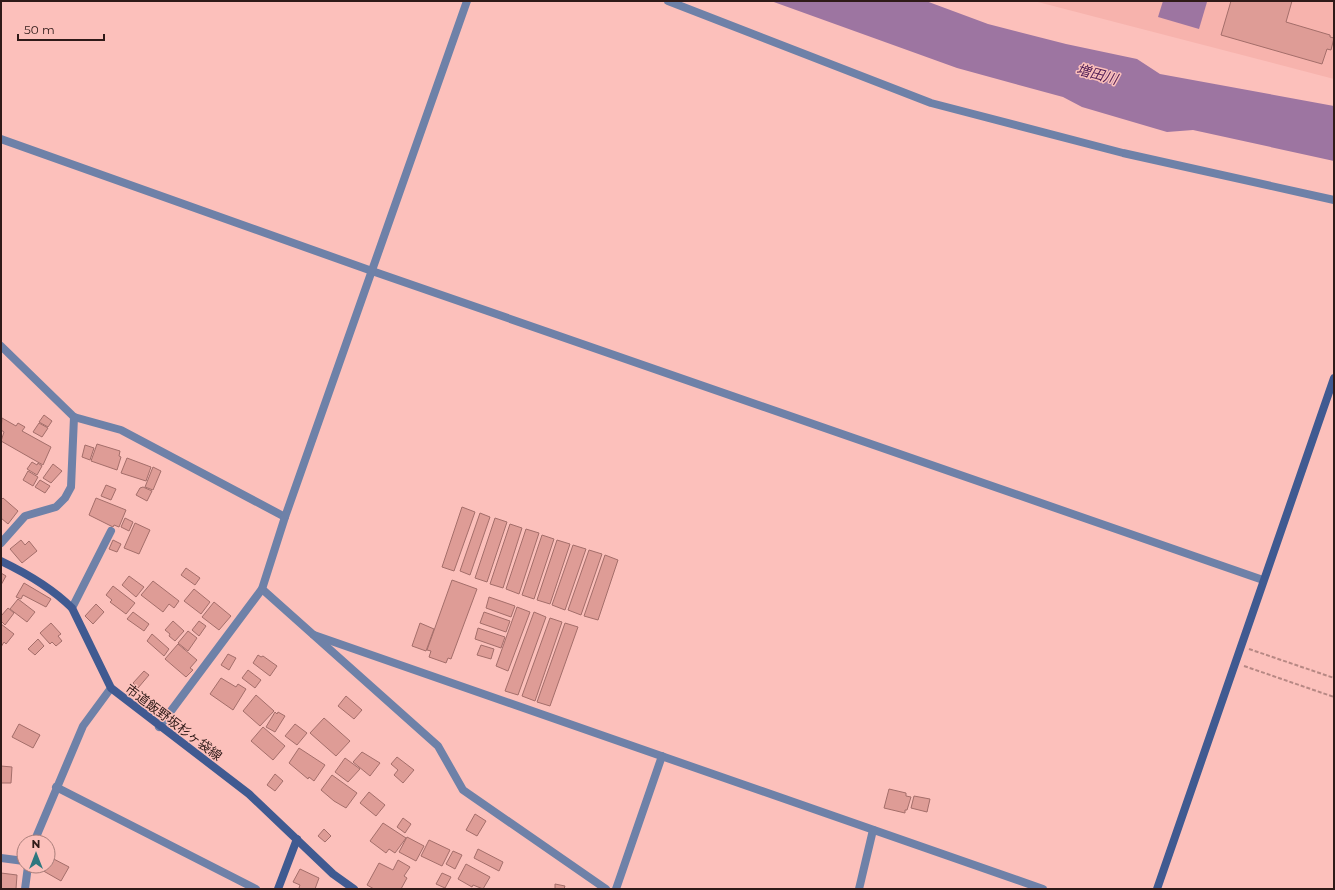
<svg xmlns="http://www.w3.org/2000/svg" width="1335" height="890" font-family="Montserrat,'Noto Sans JP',sans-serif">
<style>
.built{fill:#f7b3ad}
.water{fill:#9d75a1}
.building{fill:#de9c96;stroke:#a46e6a}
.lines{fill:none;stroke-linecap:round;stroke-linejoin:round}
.path{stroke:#b78884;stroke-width:2;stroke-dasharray:4 2;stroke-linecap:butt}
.street{stroke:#6e81a8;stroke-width:8}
.secondary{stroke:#405a91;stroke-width:8}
.labels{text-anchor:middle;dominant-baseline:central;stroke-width:3;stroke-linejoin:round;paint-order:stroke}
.street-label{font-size:13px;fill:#2f1a18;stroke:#fcc0bb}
.water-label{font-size:14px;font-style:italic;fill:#501d55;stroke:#fcc0bb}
</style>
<rect width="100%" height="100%" fill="#fcc0bb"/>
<polygon class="built" points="1034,1 1334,1 1334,79 1138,28"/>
<g class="water">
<polygon points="771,1 926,1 988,24 1066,44 1137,59 1160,74 1334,106 1334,161 1193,130 1167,132 1082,107 1063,97 957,68"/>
<polygon points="1163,1 1207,2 1199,29 1158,17"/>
</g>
<g class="building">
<polygon points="1231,1 1292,1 1286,22 1330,35 1330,37 1334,38 1331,50 1327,49 1322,64 1221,35"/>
<polygon points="44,415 52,421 48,427 39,422"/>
<polygon points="2,418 16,426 18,423 25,427 22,431 51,447 43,465 1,441 4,432 1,430"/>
<polygon points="39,423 48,428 42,437 33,432"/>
<polygon points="97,444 120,451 119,456 121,457 117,470 91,461"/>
<polygon points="85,445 94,448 90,460 82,457"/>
<polygon points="127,458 151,467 146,481 121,473"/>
<polygon points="32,462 37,465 38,463 42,466 37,475 27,469"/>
<polygon points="53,464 62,471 51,483 43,478"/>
<polygon points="153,467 161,471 153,490 145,487"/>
<polygon points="28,471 38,477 33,486 23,480"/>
<polygon points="40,480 50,486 45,493 35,487"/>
<polygon points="106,485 116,489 111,500 101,496"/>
<polygon points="143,487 152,491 147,501 136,495 140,488"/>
<polygon points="3,498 18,511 8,524 1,518 1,500"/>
<polygon points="96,498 126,510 119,527 114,525 113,527 89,515"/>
<polygon points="462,507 475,512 454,571 442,567"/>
<polygon points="480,513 490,517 470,575 460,571"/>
<polygon points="125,518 133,522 129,531 121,527"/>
<polygon points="495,518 507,522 487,582 475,578"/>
<polygon points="135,523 150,530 139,554 124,548"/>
<polygon points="510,524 522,528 503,588 490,584"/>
<polygon points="526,529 539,533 519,594 506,589"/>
<polygon points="542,535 554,539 534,599 522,595"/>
<polygon points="21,540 25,545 29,541 37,551 22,563 10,549"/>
<polygon points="113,540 121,544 117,552 109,549"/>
<polygon points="557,540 570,544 550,604 537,600"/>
<polygon points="573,545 586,549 565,610 552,605"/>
<polygon points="589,550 602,554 581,615 568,610"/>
<polygon points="605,555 618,560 598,620 584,616"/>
<polygon points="186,568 200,578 195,585 181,575"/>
<polygon points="1,573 6,576 1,585"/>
<polygon points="129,576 144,587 136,597 122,585"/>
<polygon points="452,580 477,589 451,659 448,658 446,663 429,657 431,651 427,650"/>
<polygon points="153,581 179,601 174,608 169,604 163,612 141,595"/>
<polygon points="24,583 51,599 46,607 23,595 21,599 16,597"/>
<polygon points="113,586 135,603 126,614 110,602 112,600 106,595"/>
<polygon points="194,589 210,602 201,614 184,601"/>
<polygon points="489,597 515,606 511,617 486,608"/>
<polygon points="18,599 35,612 27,622 10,609"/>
<polygon points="214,602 231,616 219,630 202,617"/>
<polygon points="96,604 104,612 93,624 85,616"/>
<polygon points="517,607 530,612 508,671 496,666"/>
<polygon points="8,608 14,613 5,625 1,621 1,616"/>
<polygon points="133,612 149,624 144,631 127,619"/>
<polygon points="484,612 510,621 506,632 480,623"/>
<polygon points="534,612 546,617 518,695 505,691"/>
<polygon points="550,618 562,622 535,701 522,696"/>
<polygon points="173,621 184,631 175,641 169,636 170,634 165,630"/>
<polygon points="199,621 206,626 199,636 192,630"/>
<polygon points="51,623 61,634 58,636 62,641 56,646 52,642 50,644 40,633"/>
<polygon points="420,623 434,629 426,651 412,646"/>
<polygon points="565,623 578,627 550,706 537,702"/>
<polygon points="1,624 14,634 6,644 4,642 1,647"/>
<polygon points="478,628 505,637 501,648 475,639"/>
<polygon points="188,631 197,638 188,651 178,643"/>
<polygon points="152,634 169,649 164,656 147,641"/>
<polygon points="38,639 44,646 35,655 28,649"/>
<polygon points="178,644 197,660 190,668 193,670 186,677 165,659"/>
<polygon points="481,645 494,649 491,659 477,655"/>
<polygon points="228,654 236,658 229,670 221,665"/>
<polygon points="258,655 261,657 263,656 277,666 270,676 253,663"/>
<polygon points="248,670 261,680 255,688 242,678"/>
<polygon points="144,671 149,675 138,688 133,683"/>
<polygon points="221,678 236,687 238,684 246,689 233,710 210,694"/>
<polygon points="256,695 274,711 260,726 243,711"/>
<polygon points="346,696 362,710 354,719 338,706"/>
<polygon points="275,712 277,714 278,712 285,716 275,732 266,727"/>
<polygon points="324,718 350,741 336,756 310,733"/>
<polygon points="19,724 40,735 33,748 12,737"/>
<polygon points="295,724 307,733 297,745 285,736"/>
<polygon points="263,727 285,746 273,760 251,741"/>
<polygon points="299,748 325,765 314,781 309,777 308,779 289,763"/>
<polygon points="362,752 380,763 370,776 353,762"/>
<polygon points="397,757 414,770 403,783 394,775 398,770 391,764"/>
<polygon points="345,758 360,769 348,782 335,772"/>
<polygon points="1,766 12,767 11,783 1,783"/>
<polygon points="275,774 283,781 275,791 267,785"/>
<polygon points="332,775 357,793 346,808 334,801 321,790"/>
<polygon points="889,789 906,793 906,796 911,797 907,810 905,810 905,813 884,808"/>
<polygon points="369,792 385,805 376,816 360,803"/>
<polygon points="914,796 930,799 927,812 911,808"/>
<polygon points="475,814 486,821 477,836 466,830"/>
<polygon points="403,818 411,824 405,833 397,827"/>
<polygon points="383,823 406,838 395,853 389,849 386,853 370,841"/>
<polygon points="324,829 331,836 325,842 318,836"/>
<polygon points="407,837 424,846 416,861 399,852"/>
<polygon points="429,840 450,850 442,866 421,856"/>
<polygon points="478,849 503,862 499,871 474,858"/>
<polygon points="453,851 462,855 455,869 446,864"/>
<polygon points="48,856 69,867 61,881 40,869 42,866 48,866"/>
<polygon points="398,860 410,867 404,876 407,878 401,889 374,889 367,885 379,863 393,870"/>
<polygon points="466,864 490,877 483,889 473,885 472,887 458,879"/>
<polygon points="300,869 319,878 315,889 302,889 299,888 300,885 293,882"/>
<polygon points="1,873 17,875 16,889 1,889"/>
<polygon points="442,873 451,877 445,888 436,884"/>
<polygon points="555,884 565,886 564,889 555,889"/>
</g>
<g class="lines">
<g class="path">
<polyline points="1249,649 1334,678"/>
<polyline points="1244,666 1334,697"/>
</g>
<g class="street">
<polyline points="668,1 931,103 1123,153 1334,200"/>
<polyline points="1,139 372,271 1263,580"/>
<polyline points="1,346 74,417 121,430 285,517"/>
<polyline points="1,543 25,516 56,507 65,498 71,487 74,417"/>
<polyline points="262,589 438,746 463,790 606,889"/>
<polyline points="72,608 111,531"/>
<polyline points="314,635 1043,889"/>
<polyline points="159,727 262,589 285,517 467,1"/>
<polyline points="56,787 256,889"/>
<polyline points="34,842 83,726 111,688"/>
<polyline points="1,858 24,861"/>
<polyline points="25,889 28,866"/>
<polyline points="616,889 662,756"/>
<polyline points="859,889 873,830"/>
</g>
<g class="secondary">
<path d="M1,561c25,12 51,27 71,47l39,80 138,106 84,80 21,15"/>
<polyline points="278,889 297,839"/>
<polyline points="1157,889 1334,378"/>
</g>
</g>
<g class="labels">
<g class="street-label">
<text transform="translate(174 722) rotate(37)">市道飯野坂杉ヶ袋線</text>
</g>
<g class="water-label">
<text transform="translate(1097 74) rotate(15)">増田川</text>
</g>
</g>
<rect width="1335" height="890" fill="none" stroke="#2f1a18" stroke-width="4"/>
<g transform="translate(36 854)"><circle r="19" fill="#fcc0bb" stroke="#aa7e7a"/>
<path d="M0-3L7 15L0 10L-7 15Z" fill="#2f787f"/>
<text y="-6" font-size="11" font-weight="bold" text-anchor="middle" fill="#2f1a18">N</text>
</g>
<path d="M18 34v6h86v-6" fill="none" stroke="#2f1a18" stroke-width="2"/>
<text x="24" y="34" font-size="12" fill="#2f1a18" stroke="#fcc0bb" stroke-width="3" paint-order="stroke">50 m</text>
</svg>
